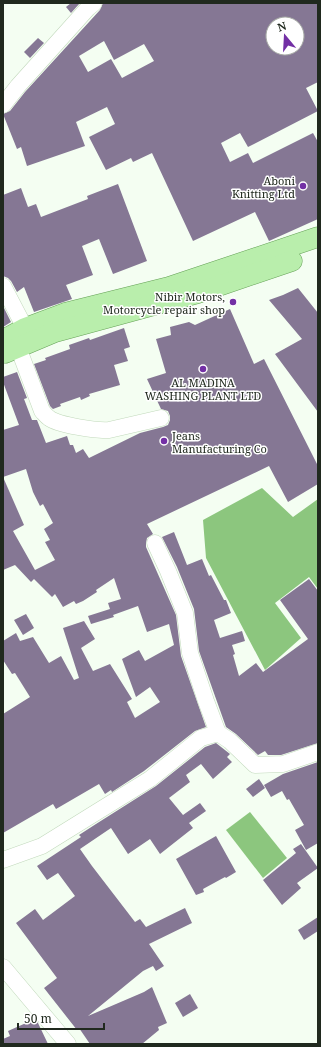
<svg xmlns="http://www.w3.org/2000/svg" width="321" height="1047" font-family="'Noto Serif',serif">
<style>
.water{fill:#8cc67e}
.building{fill:#857794;fill-rule:evenodd}
.lines{fill:none;stroke-linecap:round;stroke-linejoin:round}
.minor-casing{stroke:#c2d9bc;stroke-width:17}
.major-casing{stroke:#65a157;stroke-width:21}
.minor{stroke:#fff;stroke-width:16}
.major{stroke:#b9eeac;stroke-width:20}
.poi-dot{fill:#7330a5;stroke:#fff;stroke-width:1.5}
.labels{text-anchor:middle;dominant-baseline:central;stroke-width:3;stroke-linejoin:round;paint-order:stroke}
.poi-label{font-size:11px;fill:#20291e;stroke:#fff;text-anchor:end}
</style>
<rect width="100%" height="100%" fill="#f4fef2"/>
<g class="water">
<polygon points="262,488 293,517 318,499 318,589 309,577 275,603 301,638 265,670 206,558 203,520"/>
<polygon points="250,812 287,858 263,878 226,830"/>
</g>
<g class="building">
<polygon points="71,3 80,3 71,13 66,7"/>
<path d="M103,3h215v79l-12,6 12,23 -70,36 -8,-14 -19,10 9,19 18,-9 5,10 60,-30 5,9v77l-49,22 -14,-29 -62,29 -41,-88 -19,9 -2,-4 -25,12 -17,-33 26,-13 -8,-17 -31,15 9,24 -58,20 -6,-19 -4,2 -14,-35 7,-3 15,-19 75,-82zM273,24h24v24h-24zM104,41l10,19 30,-16 10,17 -32,17 -11,-19 -23,13 -9,-16z"/>
<polygon points="38,38 44,43 30,58 24,52"/>
<polygon points="118,184 147,261 113,274 99,239 82,246 93,275 66,285 72,299 34,312 24,287 17,292 11,281 8,278 3,276 3,195 21,188 28,207 36,204 41,217 88,199 87,196"/>
<polygon points="298,288 318,313 318,412 275,354 302,339 269,300 283,295"/>
<polygon points="3,306 11,322 3,327"/>
<path d="M230,309l24,55 10,-5 54,107v18l-30,18 -19,-36 -122,58 6,10 -6,4 -1,5v4l30,68 5,41 25,71 -11,4 -51,40 -32,21 -1,-2 -6,4 -6,-10 -43,25 -3,-5 -50,29v-119l27,-17 -15,-24 -3,1 -9,-14v-19l13,-8 4,8 13,-4 16,26 12,-7 13,24 5,-2 -16,-50 21,-7 11,18 -14,9 12,23 17,-7 22,35 -5,3 8,16 25,-16 -10,-15 -14,10 -14,-38 17,-9 6,11 29,-16 -5,-21 -22,8 -9,-26 -25,9 1,2 -23,7 -3,-8 22,-7 -2,-6 13,-4 -7,-21 -18,12 1,2 -14,9 -7,3 -2,-3 -11,6 -8,-13 -3,3 -18,-18 -3,3 -16,-17 -12,5v-140l16,-5 -16,-43v-5l14,-5 10,26 -3,1 8,21h5l9,23 21,-7 3,9h3l3,8 7,-4 6,9 51,-25 23,-6 5,-2 2,-5v-4l-2,-5 -7,-2 -14,-30 19,-6 -10,-34 15,-4 -1,-8 19,-5 6,3zM26,469l7,23 7,14 3,-2 10,19 -9,6 6,11 -5,2 10,18 -20,10 -22,-39 11,-6 -21,-48z"/>
<polygon points="124,328 130,347 124,349 128,361 114,365 120,385 89,394 90,396 81,400 80,397 60,404 61,406 53,409 50,406 34,364 46,360 45,358 70,349 69,345 89,338 90,340"/>
<polygon points="174,532 187,565 202,559 209,576 211,575 224,600 226,600 231,613 214,620 220,638 242,631 245,641 232,645 235,654 233,655 239,676 256,663 263,672 308,639 280,600 309,579 318,591 318,743 281,755 268,755 265,751 258,755 236,734 226,727 199,651 194,609 177,567 162,537"/>
<polygon points="26,614 34,628 23,635 14,620"/>
<polygon points="216,743 230,754 227,757 232,762 213,779 201,764 186,775 190,782 169,798 183,815 200,803 206,811 189,823 193,828 160,854 150,839 128,854 111,828 80,849 92,866 135,922 140,919 146,927 185,908 192,923 149,944 164,966 156,971 153,966 143,971 88,1016 144,992 152,987 167,1023 158,1027 159,1030 142,1044 90,1044 79,1028 77,1030 44,988 57,978 16,923 35,909 43,920 75,896 58,873 47,880 37,866 81,837 79,835 96,824 156,786 205,747"/>
<polygon points="318,762 318,843 306,850 295,830 304,825 289,799 287,800 282,791 271,797 264,785 283,774"/>
<polygon points="259,779 265,788 253,797 246,789"/>
<polygon points="216,836 236,872 226,878 225,877 203,889 204,892 196,895 176,859"/>
<polygon points="301,844 318,868 297,883 301,888 282,905 263,880 296,853 293,849"/>
<polygon points="318,917 318,931 304,940 298,930"/>
<polygon points="190,994 198,1008 183,1017 175,1003"/>
<polygon points="35,1019 38,1023 48,1044 3,1044 3,1039 10,1036 8,1031"/>
</g>
<g class="lines">
<defs>
<g id="minor">
<polyline points="3,105 18,86 88,8 94,3"/>
<polyline points="3,286 25,328"/>
<path d="M18,347l24,64c2,2 4,5 7,7 9,7 48,13 60,12l52,-12"/>
<polyline points="155,543 168,571 185,613 190,653 206,701 218,733"/>
<polyline points="3,860 42,846 150,779 201,738 218,733 230,741 255,765 283,764 318,752"/>
<polyline points="3,967 68,1044"/>
</g>
<g id="major">
<polyline points="3,340 25,328 65,313 169,287 318,237"/>
<polyline points="5,353 55,332 198,293 292,261"/>
</g>
</defs>
<use href="#minor" class="minor-casing"/>
<use href="#major" class="major-casing"/>
<use href="#minor" class="minor"/>
<use href="#major" class="major"/>
</g>
<g class="poi-dot">
<circle cx="303" cy="186" r="4"/>
<circle cx="233" cy="302" r="4"/>
<circle cx="203" cy="369" r="4"/>
<circle cx="164" cy="441" r="4"/>
</g>
<g class="labels">
<g class="poi-label">
<text x="295" y="180">Aboni<tspan x="295" dy="13">Knitting Ltd</tspan></text>
<text x="225" y="296">Nibir Motors,<tspan x="225" dy="13">Motorcycle repair shop</tspan></text>
<text x="203" y="382" text-anchor="middle">AL MADINA<tspan x="203" dy="13">WASHING PLANT LTD</tspan></text>
<text x="172" y="435" text-anchor="start">Jeans<tspan x="172" dy="13">Manufacturing Co</tspan></text>
</g>
</g>
<rect width="321" height="1047" fill="none" stroke="#20291e" stroke-width="8"/>
<g transform="translate(285 36) rotate(342)"><circle r="19" fill="#ffffff" stroke="#a6a9a5"/>
<path d="M0-3L7 15L0 10L-7 15Z" fill="#7330a5"/>
<text y="-6" font-size="11" font-weight="bold" text-anchor="middle" fill="#20291e">N</text>
</g>
<path d="M18 1023v6h86v-6" fill="none" stroke="#20291e" stroke-width="2"/>
<text x="24" y="1023" font-size="12" fill="#20291e" stroke="#ffffff" stroke-width="3" paint-order="stroke">50 m</text>
</svg>
